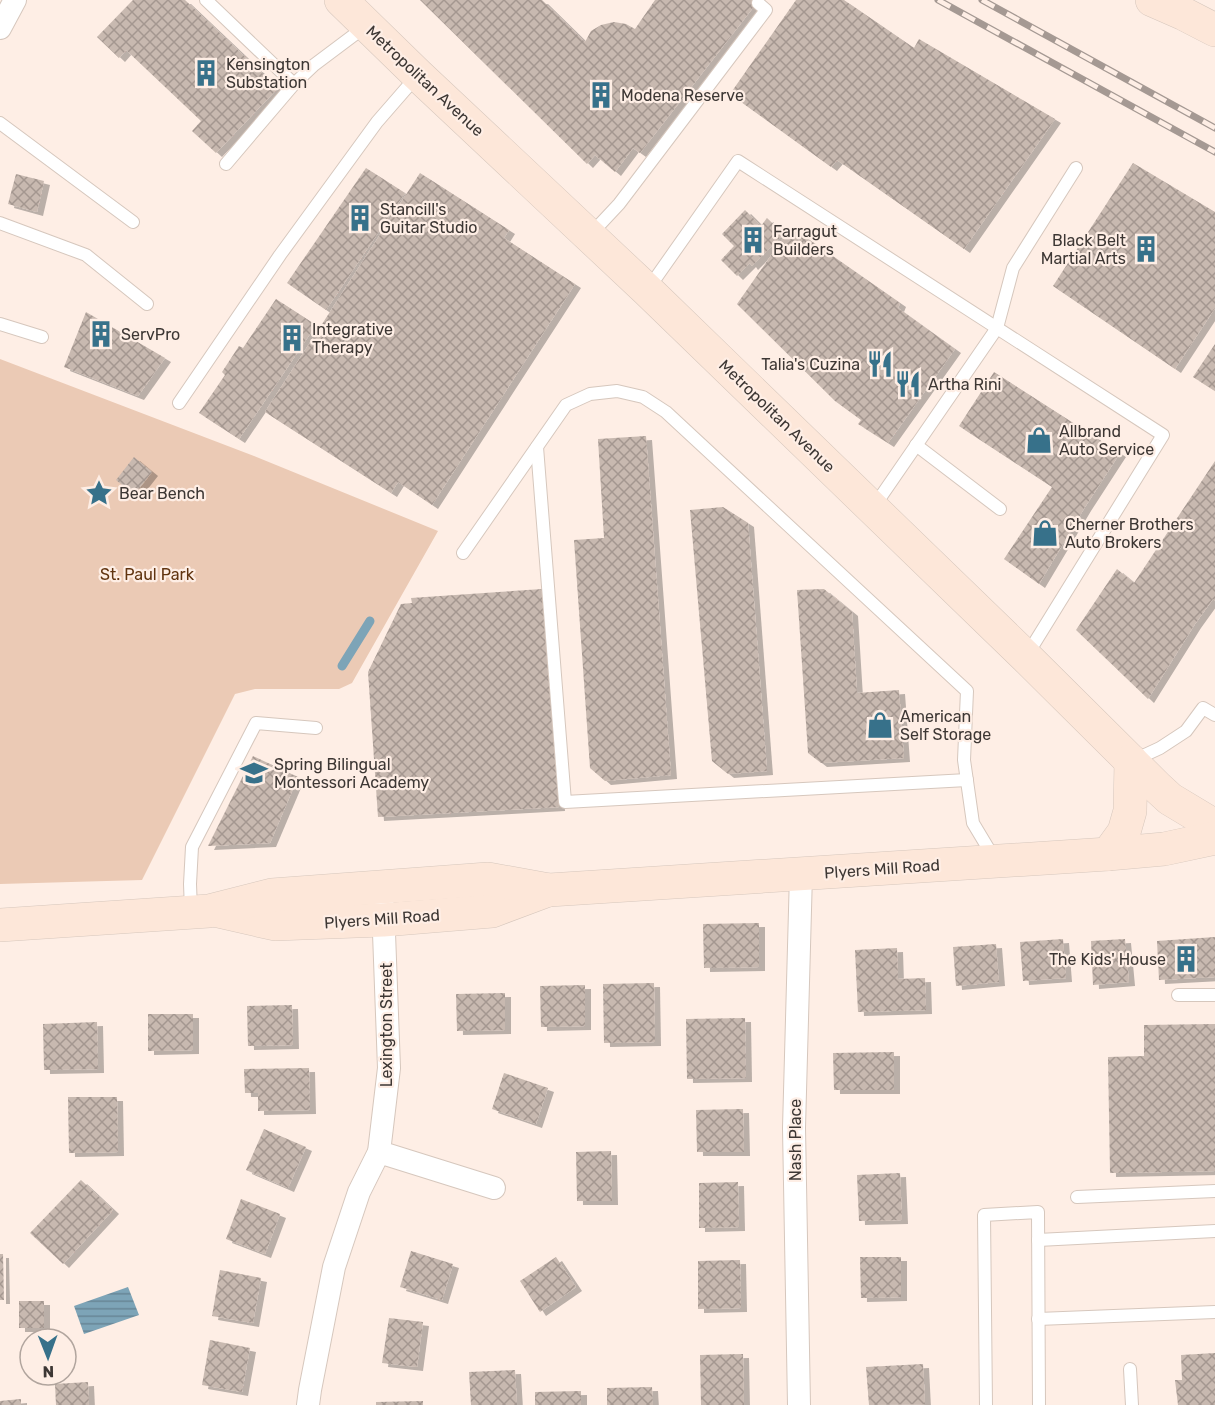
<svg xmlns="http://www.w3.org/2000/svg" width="1215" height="1405" font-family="Rubik,sans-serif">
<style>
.green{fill:#ebcab5}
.water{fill:url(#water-rules)}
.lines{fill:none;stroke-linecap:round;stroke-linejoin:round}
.stream{stroke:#7da4b7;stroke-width:9}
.building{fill:url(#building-cross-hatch);filter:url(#shadow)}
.lane-casing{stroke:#d6c7bd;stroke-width:14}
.street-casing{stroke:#d6c7bd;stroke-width:24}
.secondary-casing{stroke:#d6c7bd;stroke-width:34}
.lane{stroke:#fff;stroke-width:12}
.street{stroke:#fff;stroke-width:22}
.secondary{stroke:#fde7d9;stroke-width:33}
.rail-casing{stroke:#a59993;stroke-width:7}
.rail{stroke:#feeee5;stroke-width:4.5;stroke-dasharray:14;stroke-linecap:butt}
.labels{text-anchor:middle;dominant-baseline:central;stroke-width:4.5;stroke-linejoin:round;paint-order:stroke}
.poi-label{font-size:16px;fill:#3d3734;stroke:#feeee5;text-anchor:start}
.street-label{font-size:16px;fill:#3d3734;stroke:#feeee5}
.park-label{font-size:16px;fill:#613410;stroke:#feeee5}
</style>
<defs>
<pattern id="water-rules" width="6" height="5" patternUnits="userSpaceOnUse" patternTransform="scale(1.5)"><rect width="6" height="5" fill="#7da4b7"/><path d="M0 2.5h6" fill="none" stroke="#688696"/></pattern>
<pattern id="building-cross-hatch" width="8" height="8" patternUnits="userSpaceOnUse" patternTransform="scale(1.5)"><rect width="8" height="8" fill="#c8b9b0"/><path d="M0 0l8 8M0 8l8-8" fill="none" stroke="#a49790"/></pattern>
<filter id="shadow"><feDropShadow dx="6" dy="4" stdDeviation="0" flood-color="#0004"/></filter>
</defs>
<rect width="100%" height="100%" fill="#feeee5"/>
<polygon class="green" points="0,359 254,456 438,531 352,683 339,689 255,689 235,694 142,880 0,884"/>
<polygon class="water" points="128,1287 139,1315 84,1334 74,1306"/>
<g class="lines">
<polyline class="stream" points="342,666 370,621"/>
</g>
<g class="building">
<polygon points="133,0 185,0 278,88 216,153 192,131 201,121 126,50 119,58 97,37"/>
<polygon points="420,0 542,0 585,42 591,31 601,25 614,22 626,24 635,29 655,0 759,0 640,153 633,148 615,172 595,155 587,164"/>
<polygon points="796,0 844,0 914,48 919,39 1055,119 964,249 837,160 831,167 730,94"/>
<polygon points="1133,163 1215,212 1215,308 1175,369 1053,286"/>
<polygon points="366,168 405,193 326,310 287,283"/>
<polygon points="420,173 509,230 504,238 575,284 432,505 398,482 391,493 265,412"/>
<polygon points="16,174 44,181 37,212 8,204"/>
<polygon points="745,210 761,226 767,218 784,234 752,266 750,263 737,276 721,260 734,246 722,234"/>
<polygon points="791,227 900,303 898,308 955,349 888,443 858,424 861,420 835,401 737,304"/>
<polygon points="276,299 316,325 239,439 199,413 225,375 222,372 239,346 243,348"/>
<polygon points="86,312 165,358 138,396 64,367"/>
<polygon points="1215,344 1215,391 1193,377"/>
<polygon points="994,372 1120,453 1085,507 1039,584 1004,559 1052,487 959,426"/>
<polygon points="646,436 671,775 605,781 590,768 574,540 604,538 598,439"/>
<polygon points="134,457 152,472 134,495 116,480"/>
<polygon points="1215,461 1215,601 1213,599 1195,624 1148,699 1076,630 1117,569 1134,583"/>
<polygon points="723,507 748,523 767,771 728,774 712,761 690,510"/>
<polygon points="542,589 559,807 378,817 368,672 401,604 412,603 411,598"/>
<polygon points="824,589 852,612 857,693 899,690 904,758 821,763 808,753 797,590"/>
<polygon points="253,756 298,777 270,843 208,846"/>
<polygon points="759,923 759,967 704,968 703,924"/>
<polygon points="1215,937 1215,977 1159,980 1157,941"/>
<polygon points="1063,939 1066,978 1023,981 1020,942"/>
<polygon points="1125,939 1129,982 1093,985 1091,941"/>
<polygon points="996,944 999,982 956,986 953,947"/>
<polygon points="897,948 898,979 925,978 926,1010 858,1012 855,950"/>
<polygon points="654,983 655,1042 604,1043 603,984"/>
<polygon points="585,985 585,1026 541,1027 540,986"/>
<polygon points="505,993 505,1030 457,1031 456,994"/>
<polygon points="292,1005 293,1045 248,1046 247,1006"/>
<polygon points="148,1014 193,1014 193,1050 148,1051"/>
<polygon points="745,1018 746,1078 687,1079 686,1019"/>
<polygon points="97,1022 98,1069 44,1070 43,1024"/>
<polygon points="1215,1024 1215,1171 1110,1173 1108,1057 1144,1056 1144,1025"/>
<polygon points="894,1052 894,1090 834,1090 833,1053"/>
<polygon points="309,1068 310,1110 258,1111 258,1093 245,1093 244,1069"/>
<polygon points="504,1073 548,1088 536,1124 492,1109"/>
<polygon points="68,1097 117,1097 118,1152 69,1153"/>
<polygon points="743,1109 744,1152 697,1152 696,1110"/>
<polygon points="264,1129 306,1147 288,1188 246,1170"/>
<polygon points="611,1151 612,1201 577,1201 576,1152"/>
<polygon points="900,1173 902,1220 859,1221 857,1175"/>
<polygon points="81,1180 113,1210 63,1264 30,1233"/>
<polygon points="738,1182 739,1227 699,1228 699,1183"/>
<polygon points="241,1199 280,1214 265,1254 226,1239"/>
<polygon points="411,1251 453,1264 442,1300 400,1287"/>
<polygon points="0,1254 3,1254 4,1300 0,1300"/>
<polygon points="556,1257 576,1287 540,1312 520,1281"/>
<polygon points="860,1257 901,1257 901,1297 861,1298"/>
<polygon points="740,1260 741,1308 698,1309 698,1261"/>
<polygon points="220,1270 261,1278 253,1323 212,1316"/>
<rect x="19" y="1301" width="25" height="27"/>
<polygon points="389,1318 423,1322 417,1367 382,1363"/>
<polygon points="210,1340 250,1348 242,1392 202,1385"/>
<polygon points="1215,1353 1215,1405 1178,1405 1175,1380 1182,1380 1181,1355"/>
<polygon points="743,1354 744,1405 701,1405 700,1355"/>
<polygon points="923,1364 925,1404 869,1405 866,1367"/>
<polygon points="515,1370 517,1405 471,1405 469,1372"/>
<polygon points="88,1382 89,1405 56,1405 55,1384"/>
<polygon points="652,1387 653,1405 607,1405 607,1388"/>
<polygon points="581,1391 581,1405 535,1405 535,1392"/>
<polygon points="21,1399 21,1405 0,1405 0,1401"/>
<polygon points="423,1401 423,1405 376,1405 376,1402"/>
</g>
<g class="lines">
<defs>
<g id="lane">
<polyline points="206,0 294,84"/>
<polyline points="0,123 133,222"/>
<polyline points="226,164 294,84 314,65 366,26"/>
<polyline points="0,223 86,255 147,304"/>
<polyline points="590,235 619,204 766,10 758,3"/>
<polyline points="648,289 738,161 1163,435 1027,655"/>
<polyline points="0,324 42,337"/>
<polyline points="179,403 280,255 377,122 417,76"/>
<polyline points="916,445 1000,509"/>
<polyline points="537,447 565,802 967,780"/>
<polyline points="873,508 997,328 1013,268 1076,168"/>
<polyline points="463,553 566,405 590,394 617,391 643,397 666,412 967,691 964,760 973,823 994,858"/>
<polyline points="1132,761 1160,748 1186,731 1203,708 1215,715"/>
<polyline points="191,910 190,884 192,847 256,723 316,728"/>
<polyline points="1178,995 1215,995"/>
<polyline points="1077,1197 1215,1191"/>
<polyline points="1038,1240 1215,1231"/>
<polyline points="1038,1319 1215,1312"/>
<polyline points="1130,1369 1132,1405"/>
<polyline points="986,1405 984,1215 1038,1212 1039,1405"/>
</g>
<g id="street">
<polyline points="0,28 15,0"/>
<polyline points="379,1152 494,1188"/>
<polyline points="308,1405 310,1390 334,1267 359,1192 379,1152 389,1068 383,906"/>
<polyline points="799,1405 794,1128 801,874"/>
</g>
<g id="secondary">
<polyline points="341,0 418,75 647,290 1026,657 1158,788 1170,799 1215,826"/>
<polyline points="1152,0 1184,14 1215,30"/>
<polyline points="1108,854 1124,832 1130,811 1131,761"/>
<polyline points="218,911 275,924 383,920 492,911 548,890"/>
<polyline points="0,925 209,911 272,895 488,879 549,890 1108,854 1164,849 1215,838"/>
</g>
</defs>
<use href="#lane" class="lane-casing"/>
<use href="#street" class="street-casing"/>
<use href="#secondary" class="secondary-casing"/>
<use href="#lane" class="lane"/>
<use href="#street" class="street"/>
<use href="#secondary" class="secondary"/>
<defs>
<g id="rail">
<polyline points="938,0 1215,152"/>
<polyline points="982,0 1215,128"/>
</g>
</defs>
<use href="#rail" class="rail-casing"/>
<use href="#rail" class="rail"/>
</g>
<defs>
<symbol id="building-bare" viewBox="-9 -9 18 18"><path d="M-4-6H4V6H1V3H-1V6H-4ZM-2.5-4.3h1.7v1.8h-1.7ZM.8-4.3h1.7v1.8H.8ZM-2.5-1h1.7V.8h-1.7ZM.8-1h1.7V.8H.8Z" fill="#37718a" stroke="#feeee5" stroke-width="2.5" paint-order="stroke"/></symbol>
<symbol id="restaurant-bare" viewBox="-9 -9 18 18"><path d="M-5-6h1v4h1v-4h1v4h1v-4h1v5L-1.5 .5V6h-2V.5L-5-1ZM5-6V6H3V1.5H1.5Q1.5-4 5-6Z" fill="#37718a" stroke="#feeee5" stroke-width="2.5" paint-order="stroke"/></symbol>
<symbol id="shop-bare" viewBox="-9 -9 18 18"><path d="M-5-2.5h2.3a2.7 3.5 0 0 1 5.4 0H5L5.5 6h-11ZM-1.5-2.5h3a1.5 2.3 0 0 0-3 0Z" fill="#37718a" stroke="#feeee5" stroke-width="2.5" paint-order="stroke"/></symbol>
<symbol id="sight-bare" viewBox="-9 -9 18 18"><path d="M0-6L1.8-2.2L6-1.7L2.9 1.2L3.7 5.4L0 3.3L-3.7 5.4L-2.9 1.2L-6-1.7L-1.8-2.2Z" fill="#37718a" stroke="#feeee5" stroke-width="2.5" paint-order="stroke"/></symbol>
<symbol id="school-bare" viewBox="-9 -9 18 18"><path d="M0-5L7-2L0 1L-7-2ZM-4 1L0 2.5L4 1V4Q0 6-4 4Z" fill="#37718a" stroke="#feeee5" stroke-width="2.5" paint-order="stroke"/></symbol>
</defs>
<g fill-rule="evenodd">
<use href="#building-bare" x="187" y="54" width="38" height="38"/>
<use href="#building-bare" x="582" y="76" width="38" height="38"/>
<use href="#building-bare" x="341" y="199" width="38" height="38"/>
<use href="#building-bare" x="734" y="221" width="38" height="38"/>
<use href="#building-bare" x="1127" y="230" width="38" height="38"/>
<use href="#building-bare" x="82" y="315" width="38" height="38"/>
<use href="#building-bare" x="273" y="319" width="38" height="38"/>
<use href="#restaurant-bare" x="861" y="345" width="38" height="38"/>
<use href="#restaurant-bare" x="889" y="365" width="38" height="38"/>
<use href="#shop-bare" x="1020" y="421" width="38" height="38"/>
<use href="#sight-bare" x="80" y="474" width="38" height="38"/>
<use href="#shop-bare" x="1026" y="514" width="38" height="38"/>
<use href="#shop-bare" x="861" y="706" width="38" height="38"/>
<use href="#school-bare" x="235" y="754" width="38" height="38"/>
<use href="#building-bare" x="1167" y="940" width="38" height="38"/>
</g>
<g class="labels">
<g class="poi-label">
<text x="226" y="64">Kensington<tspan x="226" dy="18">Substation</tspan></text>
<text x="621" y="95">Modena Reserve</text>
<text x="380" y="209">Stancill's<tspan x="380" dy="18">Guitar Studio</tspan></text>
<text x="773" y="231">Farragut<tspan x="773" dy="18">Builders</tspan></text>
<text x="1126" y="240" text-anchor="end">Black Belt<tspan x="1126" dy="18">Martial Arts</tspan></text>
<text x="312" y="329">Integrative<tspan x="312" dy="18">Therapy</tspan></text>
<text x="121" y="334">ServPro</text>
<text x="860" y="364" text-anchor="end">Talia's Cuzina</text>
<text x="928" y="384">Artha Rini</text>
<text x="1059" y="431">Allbrand<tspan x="1059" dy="18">Auto Service</tspan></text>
<text x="119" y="493">Bear Bench</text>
<text x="1065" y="524">Cherner Brothers<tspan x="1065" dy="18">Auto Brokers</tspan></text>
<text x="900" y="716">American<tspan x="900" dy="18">Self Storage</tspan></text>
<text x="274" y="764">Spring Bilingual<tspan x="274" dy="18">Montessori Academy</tspan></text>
<text x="1166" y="959" text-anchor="end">The Kids' House</text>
</g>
<g class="street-label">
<text transform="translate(425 81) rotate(43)">Metropolitan Avenue</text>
<text transform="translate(777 416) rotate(44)">Metropolitan Avenue</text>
<text transform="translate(882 869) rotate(-4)">Plyers Mill Road</text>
<text transform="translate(382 919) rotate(-4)">Plyers Mill Road</text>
<text transform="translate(386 1025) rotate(-90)">Lexington Street</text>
<text transform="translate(795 1140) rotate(-90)">Nash Place</text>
</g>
<g class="park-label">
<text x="147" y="574">St. Paul Park</text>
</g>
</g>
<g transform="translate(48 1357) rotate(179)"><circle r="28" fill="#feeee5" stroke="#b1a59e" stroke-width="1.5"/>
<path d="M0-4.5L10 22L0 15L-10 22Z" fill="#37718a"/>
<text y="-9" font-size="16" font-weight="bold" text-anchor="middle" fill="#3d3734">N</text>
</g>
</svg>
